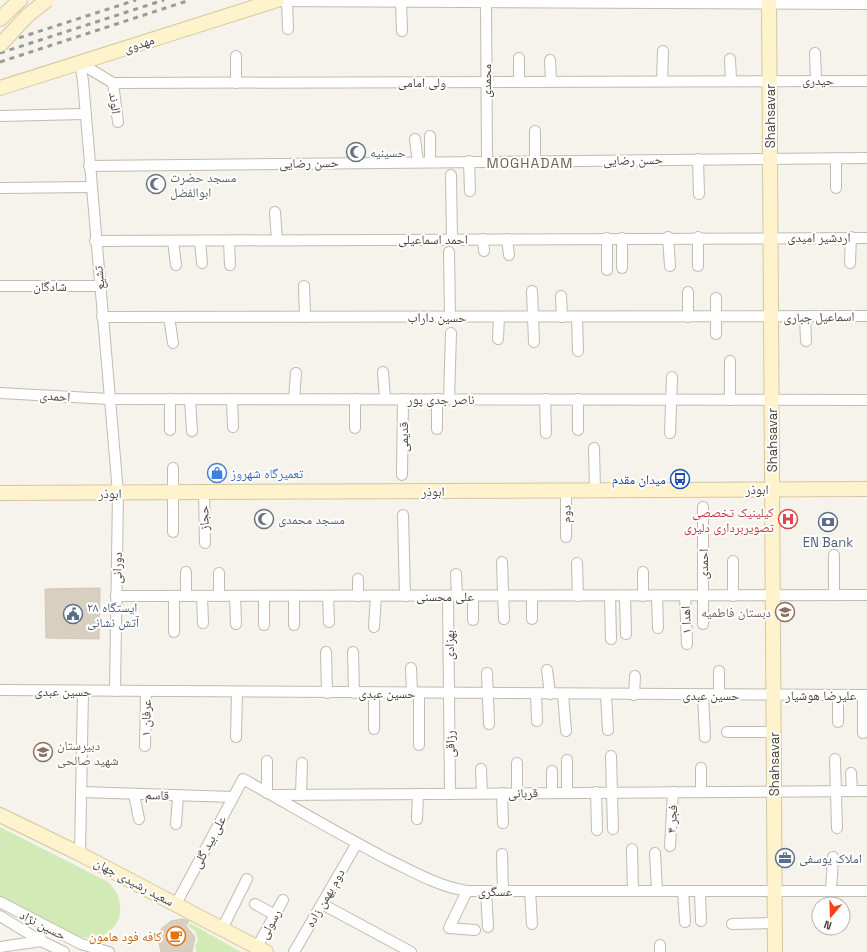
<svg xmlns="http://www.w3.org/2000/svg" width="867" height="952" font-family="'Space Grotesk','Noto Naskh Arabic',sans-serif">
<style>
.green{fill:#d2eab5}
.building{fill:#d8cfc1;stroke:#d3c7b4}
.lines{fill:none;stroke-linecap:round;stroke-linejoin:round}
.street-casing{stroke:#c2bbae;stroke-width:12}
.secondary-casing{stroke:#d6c79b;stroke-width:16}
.street{stroke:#fff;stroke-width:10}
.secondary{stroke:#fff3cd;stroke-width:14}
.rail{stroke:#9a9a9a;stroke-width:3;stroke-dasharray:5 5;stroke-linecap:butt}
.secondary-bridge-casing{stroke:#d6c79b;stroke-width:16;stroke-linecap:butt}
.secondary-bridge{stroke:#fff3cd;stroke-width:14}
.labels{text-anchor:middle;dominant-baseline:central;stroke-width:4;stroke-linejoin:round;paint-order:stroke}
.street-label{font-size:13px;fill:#4b4439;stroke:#fff}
.worship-label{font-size:13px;fill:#5b616d;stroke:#fff;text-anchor:start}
.shop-label{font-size:13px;fill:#366cbe;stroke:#fff;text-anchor:start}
.transit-label{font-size:13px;fill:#164399;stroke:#fff;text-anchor:end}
.health-label{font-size:13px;fill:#be3a42;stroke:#fff;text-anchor:end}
.service-label{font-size:13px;fill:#4e5e75;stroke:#fff;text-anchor:start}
.education-label{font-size:13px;fill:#785e54;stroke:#fff;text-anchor:end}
.food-label{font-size:13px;fill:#c56008;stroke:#fff;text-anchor:end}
.neighbourhood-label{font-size:14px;letter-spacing:1px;fill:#6e6250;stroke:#fff}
</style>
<rect width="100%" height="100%" fill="#f6f3ec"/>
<g class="green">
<path d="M0,827l108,55c26,25 8,63 -29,55l-79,-40z"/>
<polygon points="190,923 241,952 196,952 195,946 198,940 195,931 188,926"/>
</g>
<g class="building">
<polygon points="100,588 99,639 46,638 45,589"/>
<polygon points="182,919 189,921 186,926 195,937 192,952 161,952 158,938 161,929 171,921"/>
</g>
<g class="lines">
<defs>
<g id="street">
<polyline points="486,0 487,161"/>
<polyline points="274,1 867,4"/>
<polyline points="287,1 288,29"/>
<polyline points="401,2 402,31"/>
<polyline points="815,53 816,80"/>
<polyline points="236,56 236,83"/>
<polyline points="730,59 731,80"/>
<polyline points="550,60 551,81"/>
<polyline points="80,63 113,83 867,81"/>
<polyline points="80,63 83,81 118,493 115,691"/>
<polyline points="662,81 663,51"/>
<polyline points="519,82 519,58"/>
<polyline points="113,83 118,122"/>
<polyline points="0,116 84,114"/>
<polyline points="430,136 430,162"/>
<polyline points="415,139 418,162"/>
<polyline points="836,158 836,188"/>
<polyline points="698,159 699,194"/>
<polyline points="469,161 470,191"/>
<polyline points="535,161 535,131"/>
<polyline points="89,166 867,158"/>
<polyline points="451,175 452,239"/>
<polyline points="0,188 91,187"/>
<polyline points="275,212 277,240"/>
<polyline points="668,237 670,266"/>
<polyline points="698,237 698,266"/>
<polyline points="483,239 484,251"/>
<polyline points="507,239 509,255"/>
<polyline points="95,241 867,238"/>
<polyline points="173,241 176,265"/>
<polyline points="200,241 202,263"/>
<polyline points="229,241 230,265"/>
<polyline points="449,252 450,317"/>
<polyline points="850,263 851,237"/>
<polyline points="622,268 622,238"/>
<polyline points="607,270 607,238"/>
<polyline points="0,286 99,286"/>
<polyline points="304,286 305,317"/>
<polyline points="532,291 534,342"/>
<polyline points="688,292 688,317"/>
<polyline points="561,296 562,317"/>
<polyline points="716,298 716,334"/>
<polyline points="102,317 867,316"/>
<polyline points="169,317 173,343"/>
<polyline points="577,317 578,351"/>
<polyline points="805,317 806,341"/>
<polyline points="498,339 499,317"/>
<polyline points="383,372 385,399"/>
<polyline points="0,393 109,399 867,400"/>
<polyline points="170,399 170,430"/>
<polyline points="190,399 192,431"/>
<polyline points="232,399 233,427"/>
<polyline points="294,399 296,373"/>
<polyline points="355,399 355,428"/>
<polyline points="437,399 437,429"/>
<polyline points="449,399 451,333"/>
<polyline points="545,399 546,433"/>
<polyline points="578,399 578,430"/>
<polyline points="730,400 730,361"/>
<polyline points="670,433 672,377"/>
<polyline points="594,448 595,490"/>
<polyline points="173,468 173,532"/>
<polyline points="402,475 403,399"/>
<polyline points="204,492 205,543"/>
<polyline points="703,507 703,624"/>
<polyline points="403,515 405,596"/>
<polyline points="566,537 566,490"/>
<polyline points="834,555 834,595"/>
<polyline points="502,562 504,619"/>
<polyline points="577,563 578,596"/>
<polyline points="186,572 186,596"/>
<polyline points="643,572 643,596"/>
<polyline points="456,574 457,596"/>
<polyline points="358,579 358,596"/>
<polyline points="116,596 867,595"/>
<polyline points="174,596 174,632"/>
<polyline points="202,596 203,623"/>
<polyline points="219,596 219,573"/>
<polyline points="235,596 236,624"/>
<polyline points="264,596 264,625"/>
<polyline points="294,596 294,625"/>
<polyline points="328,596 329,622"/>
<polyline points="448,596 450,794"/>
<polyline points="532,596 532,619"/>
<polyline points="610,596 611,639"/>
<polyline points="625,596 626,634"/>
<polyline points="657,596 658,628"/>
<polyline points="685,596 687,644"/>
<polyline points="733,596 733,561"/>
<polyline points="473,620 473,596"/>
<polyline points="374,627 376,596"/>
<polyline points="326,652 327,693"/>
<polyline points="353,652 354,693"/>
<polyline points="411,668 412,693"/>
<polyline points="547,670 550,694"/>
<polyline points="487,673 489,724"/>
<polyline points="0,690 867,695"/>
<polyline points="374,693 374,729"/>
<polyline points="419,693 419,745"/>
<polyline points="536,694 537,721"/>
<polyline points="563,694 566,731"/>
<polyline points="606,695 608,730"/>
<polyline points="634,695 635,676"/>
<polyline points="703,695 705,737"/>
<polyline points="719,695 719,671"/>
<polyline points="838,695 838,722"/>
<polyline points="727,732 774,732"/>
<polyline points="863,733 863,695"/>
<polyline points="236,737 237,692"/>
<polyline points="145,746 146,691"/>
<polyline points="611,756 613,829"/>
<polyline points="835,759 837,828"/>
<polyline points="567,760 567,793"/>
<polyline points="267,761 267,793"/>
<polyline points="517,763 517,793"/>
<polyline points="481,769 482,793"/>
<polyline points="552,771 552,793"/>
<polyline points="851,773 852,791"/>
<polyline points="701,791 701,768"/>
<polyline points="81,792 233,797"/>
<polyline points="596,792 597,830"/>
<polyline points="502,793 503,823"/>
<polyline points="134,794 139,819"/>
<polyline points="273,795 867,791"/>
<polyline points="301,795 302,763"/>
<polyline points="417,819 418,794"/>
<polyline points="176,824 178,796"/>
<polyline points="670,846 673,792"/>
<polyline points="632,849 633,891"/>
<polyline points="655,853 657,891"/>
<polyline points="80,854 83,691"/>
<polyline points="502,854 503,891"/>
<polyline points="467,891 449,928 475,930"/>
<polyline points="486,891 488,927"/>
<polyline points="530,891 532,924"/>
<polyline points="683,891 685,922"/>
<polyline points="700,891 701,921"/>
<polyline points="831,891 833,857"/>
<polyline points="0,902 81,944 109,952"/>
<path d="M176,904l67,-125c47,26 94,54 142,79 27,13 52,28 82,33h400"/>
<polyline points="255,904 275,915"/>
<polyline points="322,904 411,952"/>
<polyline points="0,916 41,941 64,952"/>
<polyline points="732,924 775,923"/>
<polyline points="222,929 247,879"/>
<polyline points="0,947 41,941 41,939"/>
<polyline points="257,947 283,900"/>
<polyline points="294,952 357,843"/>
<polyline points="660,952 660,945"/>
</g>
<g id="secondary">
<polyline points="769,0 775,952"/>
<polyline points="0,19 20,0"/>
<polyline points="0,88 277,0"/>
<polyline points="0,493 867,489"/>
<polyline points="0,815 80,854 266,952"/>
</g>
</defs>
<use href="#street" class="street-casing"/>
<use href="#secondary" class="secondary-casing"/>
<use href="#street" class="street"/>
<use href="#secondary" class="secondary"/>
<g class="rail">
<polyline points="0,44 136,0"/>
<polyline points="0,53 164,0"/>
<polyline points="0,62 190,0"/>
</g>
<defs>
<polyline id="secondary-bridge" points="0,45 27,16 47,0"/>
</defs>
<use href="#secondary-bridge" class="secondary-bridge-casing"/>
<use href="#secondary-bridge" class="secondary-bridge"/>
</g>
<defs>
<symbol id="mosque-ring" viewBox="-11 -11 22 22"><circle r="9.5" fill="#fff" stroke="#6b7280" stroke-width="1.5"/><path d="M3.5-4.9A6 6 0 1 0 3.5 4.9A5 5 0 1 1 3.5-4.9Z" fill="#6b7280"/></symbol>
<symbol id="shop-ring" viewBox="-11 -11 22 22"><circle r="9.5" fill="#fff" stroke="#3f7fe0" stroke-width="1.5"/><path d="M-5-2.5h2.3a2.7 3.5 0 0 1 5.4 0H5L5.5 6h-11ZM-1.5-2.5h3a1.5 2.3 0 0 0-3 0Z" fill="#3f7fe0"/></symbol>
<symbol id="bus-ring" viewBox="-11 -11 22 22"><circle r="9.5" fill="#fff" stroke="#1a4fb4" stroke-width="1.5"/><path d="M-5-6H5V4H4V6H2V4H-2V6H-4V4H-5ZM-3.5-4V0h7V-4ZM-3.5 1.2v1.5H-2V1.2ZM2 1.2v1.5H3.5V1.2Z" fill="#1a4fb4"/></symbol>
<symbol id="hospital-ring" viewBox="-11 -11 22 22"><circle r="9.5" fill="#fff" stroke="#e0444e" stroke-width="1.5"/><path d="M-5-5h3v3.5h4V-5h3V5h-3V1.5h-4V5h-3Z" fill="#e0444e"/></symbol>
<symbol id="bank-ring" viewBox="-11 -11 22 22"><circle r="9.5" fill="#fff" stroke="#5c6f8a" stroke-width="1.5"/><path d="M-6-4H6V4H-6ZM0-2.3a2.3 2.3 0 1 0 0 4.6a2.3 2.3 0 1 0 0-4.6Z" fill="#5c6f8a"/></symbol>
<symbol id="school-ring" viewBox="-11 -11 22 22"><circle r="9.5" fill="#fff" stroke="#8d6e63" stroke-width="1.5"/><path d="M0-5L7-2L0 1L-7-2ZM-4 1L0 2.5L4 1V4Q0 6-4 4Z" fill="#8d6e63"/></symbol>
<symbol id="civic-ring" viewBox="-11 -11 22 22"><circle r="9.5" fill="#fff" stroke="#5c6f8a" stroke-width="1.5"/><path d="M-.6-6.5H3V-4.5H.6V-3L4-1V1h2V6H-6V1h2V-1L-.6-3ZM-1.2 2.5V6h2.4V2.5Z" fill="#5c6f8a"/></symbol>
<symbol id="office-ring" viewBox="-11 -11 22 22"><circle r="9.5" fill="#fff" stroke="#5c6f8a" stroke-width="1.5"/><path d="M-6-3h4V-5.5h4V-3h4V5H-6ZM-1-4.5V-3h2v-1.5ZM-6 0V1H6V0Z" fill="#5c6f8a"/></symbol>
<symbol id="cafe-ring" viewBox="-11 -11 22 22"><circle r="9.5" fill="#fff" stroke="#e8710a" stroke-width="1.5"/><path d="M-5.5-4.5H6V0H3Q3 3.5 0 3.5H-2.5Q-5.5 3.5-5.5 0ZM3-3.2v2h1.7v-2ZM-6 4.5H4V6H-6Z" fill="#e8710a"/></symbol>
</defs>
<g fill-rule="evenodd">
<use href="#mosque-ring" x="345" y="141" width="22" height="22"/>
<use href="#mosque-ring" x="145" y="173" width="22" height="22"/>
<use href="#shop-ring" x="206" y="462" width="22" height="22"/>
<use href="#bus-ring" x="669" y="468" width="22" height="22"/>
<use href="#mosque-ring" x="253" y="508" width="22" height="22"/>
<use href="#hospital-ring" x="777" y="508" width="22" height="22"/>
<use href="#bank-ring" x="817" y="511" width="22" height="22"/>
<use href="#school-ring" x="774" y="601" width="22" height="22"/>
<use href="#civic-ring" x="62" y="603" width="22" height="22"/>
<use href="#school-ring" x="32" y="741" width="22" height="22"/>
<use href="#office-ring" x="774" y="847" width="22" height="22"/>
<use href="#cafe-ring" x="165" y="925" width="22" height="22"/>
</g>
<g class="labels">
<g class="street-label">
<text transform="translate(139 44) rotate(-18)">مهدوی</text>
<text x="818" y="80">حیدری</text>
<text transform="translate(486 81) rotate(-90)">محمدی</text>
<text x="422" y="82">ولی امامی</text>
<text transform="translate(115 103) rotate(82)">الوند</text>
<text transform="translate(770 116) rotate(-90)">Shahsavar</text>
<text transform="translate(633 160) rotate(-1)">حسن رضایی</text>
<text transform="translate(309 163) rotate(-1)">حسن رضایی</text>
<text x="819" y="237">اردشیر امیدی</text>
<text x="433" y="239">احمد اسماعیلی</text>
<text transform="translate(99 278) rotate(-95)">تشیع</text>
<text x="50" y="286">شادگان</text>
<text x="437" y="317">حسین داراب</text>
<text transform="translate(819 317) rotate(-1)">اسماعیل جباری</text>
<text transform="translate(55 396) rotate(3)">احمدی</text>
<text x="441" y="399">ناصر جدی پور</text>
<text transform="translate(403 437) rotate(-90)">قدیمی</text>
<text transform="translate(772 440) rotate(-90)">Shahsavar</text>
<text x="757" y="489">ابوذر</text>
<text x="433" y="491">ابوذر</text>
<text x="110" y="493">ابوذر</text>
<text transform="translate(566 514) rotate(-89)">دوم</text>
<text transform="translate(204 518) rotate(-91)">حجاز</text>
<text transform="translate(703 564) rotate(-90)">احمدی</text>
<text transform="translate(117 568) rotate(-89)">دورانی</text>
<text x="445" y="596">علی محسنی</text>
<text transform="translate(686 620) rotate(-92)">اهدا ۱</text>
<text transform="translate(449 645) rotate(-90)">بهزادی</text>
<text x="63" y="691">حسین عبدی</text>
<text x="387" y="693">حسین عبدی</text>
<text x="711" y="695">حسین عبدی</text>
<text x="821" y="695">علیرضا هوشیار</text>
<text transform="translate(146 718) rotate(-89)">عرفان ۱</text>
<text transform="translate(450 744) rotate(-91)">رزاقی</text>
<text transform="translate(774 764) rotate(-90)">Shahsavar</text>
<text transform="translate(523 793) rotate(-1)">قربانی</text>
<text transform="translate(157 795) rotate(2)">قاسم</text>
<text transform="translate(672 819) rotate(-87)">فجر ۴</text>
<text transform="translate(209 842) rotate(-62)">علی بید گلی</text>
<text transform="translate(134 882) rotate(28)">سعید رشیدی جهان</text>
<text x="495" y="891">عسگری</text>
<text transform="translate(325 898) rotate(-60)">دوم بهمن زاده</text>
<text transform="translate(270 924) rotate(-61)">رسولی</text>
<text transform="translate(43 925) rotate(27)">حسین نژاد</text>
</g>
<g class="worship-label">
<text x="370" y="152">حسینیه</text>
<text x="170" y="177">مسجد حضرت<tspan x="170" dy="15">ابوالفضل</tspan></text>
<text x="278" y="519">مسجد محمدی</text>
</g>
<g class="shop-label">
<text x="231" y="473">تعمیرگاه شهروز</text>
</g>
<g class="transit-label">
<text x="666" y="479">میدان مقدم</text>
</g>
<g class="health-label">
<text x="774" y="512">کیلینیک تخصصی<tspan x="774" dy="15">تصویربرداری دلیری</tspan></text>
</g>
<g class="service-label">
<text x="828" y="542" text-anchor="middle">EN Bank</text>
<text x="87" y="607">ایستگاه ۲۸<tspan x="87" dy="15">آتش نشانی</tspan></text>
<text x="799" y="858">املاک یوسفی</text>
</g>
<g class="education-label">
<text x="771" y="612">دبستان فاطمیه</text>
<text x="57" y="745" text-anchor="start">دبیرستان<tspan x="57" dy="15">شهید صالحی</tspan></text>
</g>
<g class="food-label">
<text x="162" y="936">کافه فود هامون</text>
</g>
<g class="neighbourhood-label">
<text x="530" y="163">MOGHADAM</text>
</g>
</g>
<g transform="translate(831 916) rotate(199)"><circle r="19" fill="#ffffff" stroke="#b7b4b0"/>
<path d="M0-3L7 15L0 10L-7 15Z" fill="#fc3f1d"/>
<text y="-6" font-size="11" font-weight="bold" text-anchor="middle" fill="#4b4439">N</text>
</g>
</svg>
